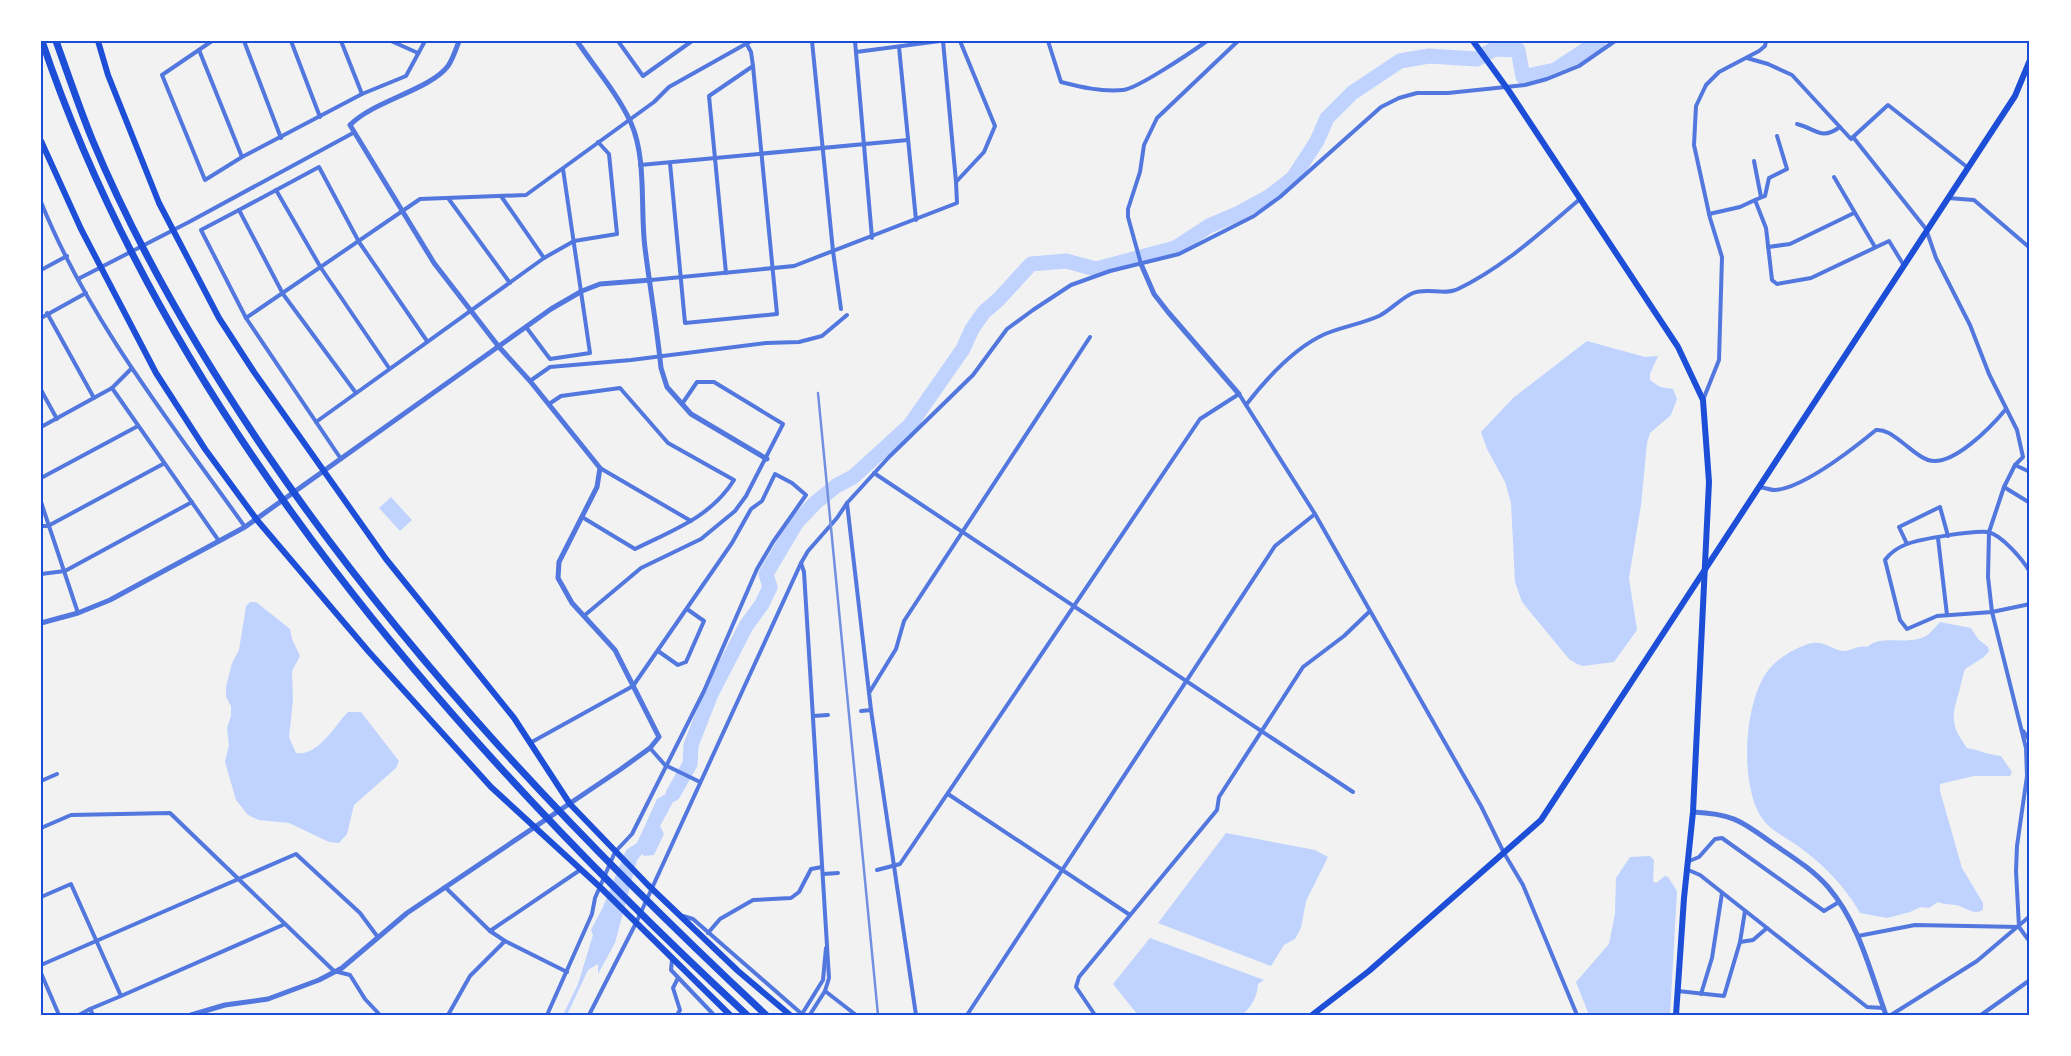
<svg xmlns="http://www.w3.org/2000/svg" width="2071" height="1056" font-family="'Roboto Condensed',sans-serif">
<style>
.water{fill:#bfd3fe}
.lines{fill:none;stroke-linecap:round;stroke-linejoin:round}
.river{stroke:#bfd3fe;stroke-width:15}
.minor{stroke:#5277de;stroke-width:4}
.tertiary{stroke:#5277de;stroke-width:5}
.primary{stroke:#1d4ed8;stroke-width:6}
.trunk{stroke:#1d4ed8;stroke-width:6}
.motorway{stroke:#1d4ed8;stroke-width:7}
.rail{stroke:#7290e2;stroke-width:2.5}
.neatline{fill:none;stroke:#1d4ed8;stroke-width:2}
</style>
<rect width="100%" height="100%" fill="#f2f2f2"/>
<g class="water">
<polygon points="1587,341 1645,357 1658,356 1650,374 1650,380 1660,387 1673,389 1677,399 1671,415 1650,433 1647,443 1641,505 1629,578 1637,630 1614,662 1583,666 1577,664 1569,659 1522,602 1515,582 1511,503 1505,482 1487,449 1481,432 1513,398"/>
<polygon points="391,497 412,520 400,531 379,508"/>
<path d="M250,602h6l34,27 2,10 8,17 -8,15 1,30 -4,36 7,16c22,4 39,-28 52,-41h13l38,49 -3,7 -42,37 -7,29 -8,9 -10,-1 -40,-19 -30,-3 -11,-5 -12,-15 -11,-38 4,-17 -2,-17 4,-12v-10l-5,-9v-10l6,-24 7,-13 7,-44z"/>
<path d="M1940,622l31,6 7,11 10,8 1,4 -5,6 -19,12c-3,8 -4,16 -6,23 -8,26 -8,34 8,56 13,2 21,7 34,8l11,16 -2,4h-36l-34,8v7l22,77 21,35v7c-10,6 -18,-4 -28,-5 -6,-1 -10,0 -17,-3l-9,6 -8,-1 -11,5 -23,6 -27,-5c-16,-28 -36,-48 -62,-67 -10,-7 -26,-15 -34,-25 -26,-32 -21,-126 8,-155 9,-10 27,-20 40,-23 14,-2 24,9 33,8 7,-1 14,-6 22,-4 14,-13 41,-1 59,-11 5,-3 9,-9 14,-14z"/>
<polygon points="683,776 686,778 660,826 664,834 654,855 644,856 642,854 637,860 615,943 598,974 598,964 588,970 567,1015 563,1015 578,984 593,935 591,930 603,907 626,850 637,843 657,799 675,789"/>
<polygon points="1226,833 1315,850 1328,857 1306,901 1301,928 1295,939 1284,945 1271,966 1158,923"/>
<polygon points="1650,856 1654,860 1653,881 1656,883 1665,876 1668,877 1677,891 1670,1015 1589,1015 1576,982 1609,944 1615,913 1616,878 1630,857"/>
<path d="M1150,938l114,42 -6,4c0,11 -7,24 -16,31h-104l-25,-31z"/>
</g>
<g class="lines">
<polyline class="river" points="673,794 690,764 691,745 711,694 746,626 762,604 770,587 766,574 797,522 815,503 836,486 853,477 910,425 963,349 972,329 984,312 998,300 1031,264 1066,261 1096,269 1175,248 1209,226 1237,214 1270,196 1293,178 1317,141 1327,118 1352,93 1400,61 1429,56 1477,59 1494,49 1518,50 1523,77 1555,70 1599,41"/>
<g class="minor">
<polyline points="212,41 162,75 205,180 242,157 362,94 406,76 425,41"/>
<polyline points="244,41 281,138"/>
<polyline points="291,41 320,117"/>
<polyline points="341,41 362,94"/>
<polyline points="391,41 418,53"/>
<polyline points="618,41 643,76 692,41"/>
<polyline points="812,41 833,251 841,309"/>
<polyline points="855,41 872,238"/>
<polyline points="943,41 956,182"/>
<path d="M1048,41l13,41c20,5 40,10 62,8 14,-1 70,-39 84,-49"/>
<polyline points="899,47 916,220"/>
<polyline points="199,50 242,157"/>
<polyline points="856,52 940,41"/>
<polyline points="1747,58 1768,64 1792,75 1851,139 1853,137 1926,229 1936,258 1970,325 1989,374 2017,430 2023,457 2015,465 2004,487 1989,532 1988,577 1992,612 2026,748 2027,776 2017,846 2016,871 2019,927 2030,942"/>
<path d="M1797,124c20,5 23,17 43,3"/>
<polyline points="1853,137 1888,105 1967,167"/>
<polyline points="1754,161 1761,197"/>
<polyline points="670,163 685,323 777,314 753,66"/>
<polyline points="640,165 908,140"/>
<polyline points="1834,177 1875,247"/>
<polyline points="276,190 321,268 389,368"/>
<polyline points="501,196 544,258"/>
<polyline points="448,198 510,283"/>
<polyline points="1948,198 1974,200 2030,248"/>
<polyline points="1755,200 1765,196 1769,178 1787,169 1777,136"/>
<path d="M41,202c48,119 130,221 204,325"/>
<polyline points="239,210 201,230 246,318"/>
<polyline points="1709,214 1740,207 1755,200 1766,228 1772,280 1777,284 1811,278 1889,241 1903,264"/>
<polyline points="1768,247 1790,244 1854,213"/>
<polyline points="1141,264 1128,217 1128,209 1140,172 1144,145 1157,118 1238,41"/>
<polyline points="41,270 67,256"/>
<polyline points="726,273 709,96 753,66 751,52 745,41"/>
<polyline points="78,279 189,222 353,133"/>
<polyline points="651,280 794,266 957,203 956,182 984,152 995,126 960,41"/>
<polyline points="47,313 94,398"/>
<polyline points="41,318 86,293"/>
<polyline points="526,327 550,359 590,353 563,169"/>
<polyline points="530,381 550,367 631,360 766,343 799,342 822,336 847,315"/>
<polyline points="112,388 219,541"/>
<polyline points="41,390 57,419"/>
<polyline points="356,393 283,294 239,210 319,167 359,242 427,341"/>
<polyline points="1703,400 1719,360 1722,257 1710,218 1694,145 1696,106 1706,85 1719,72 1759,51 1765,46 1766,41"/>
<path d="M549,404l12,-8 59,-8 48,55 66,37c-23,37 -61,50 -99,69l-53,-32"/>
<path d="M1246,405c20,-26 48,-57 79,-71 17,-7 36,-10 54,-18 12,-6 22,-18 34,-23 15,-6 31,3 45,-4 46,-22 84,-58 122,-90"/>
<polyline points="316,422 544,258 574,241 617,234 609,154 598,142"/>
<polyline points="41,427 112,388 131,369"/>
<polyline points="341,459 246,318 420,199 526,195 654,102 669,87 751,41"/>
<polyline points="2015,465 2030,472"/>
<polyline points="600,468 691,521"/>
<polyline points="874,473 1353,792"/>
<polyline points="41,478 138,426"/>
<path d="M1760,487c4,1 11,3 15,3 28,-2 79,-42 101,-60 10,-1 19,7 27,13 8,6 16,14 25,17 24,8 64,-34 78,-51"/>
<polyline points="2004,487 2030,503"/>
<polyline points="41,502 78,613"/>
<polyline points="847,503 871,710 916,1015"/>
<polyline points="41,526 48,526 163,464"/>
<polyline points="1938,538 1947,615"/>
<polyline points="1907,544 1899,527 1940,507 1948,536"/>
<polyline points="801,563 804,572 829,978 825,991 811,1013"/>
<path d="M2030,572c-7,-12 -28,-37 -42,-40 -14,-2 -68,7 -81,12 -8,3 -17,9 -22,16l15,60 7,9 30,-13 55,-4 38,-8"/>
<polyline points="41,574 65,571 192,502"/>
<polyline points="585,615 641,568 701,539 735,511 746,496 783,424 714,382 697,382 682,404"/>
<polyline points="658,651 678,665 686,662 704,621 687,609"/>
<polyline points="869,693 896,649 904,621 1090,337"/>
<polyline points="861,711 871,710"/>
<polyline points="813,716 828,715"/>
<polyline points="2023,731 2030,741"/>
<polyline points="530,743 633,686 732,543 751,509 762,501 775,474 792,483 806,495 773,542 757,569 704,691 632,834 615,852 595,898 592,914 547,1015"/>
<polyline points="650,748 665,765 700,782"/>
<polyline points="41,781 57,774"/>
<polyline points="948,794 1130,915"/>
<polyline points="41,828 71,815 170,813 334,971 350,975 365,999 380,1015"/>
<polyline points="1687,862 1699,857 1715,839 1722,838 1824,911 1839,902"/>
<polyline points="1686,869 1700,875 1867,1007 1883,1008"/>
<polyline points="877,870 900,864 1200,419 1239,394 1315,514 1481,806 1504,853 1523,885 1577,1015"/>
<polyline points="823,874 838,873"/>
<polyline points="445,887 490,931 580,870"/>
<polyline points="41,897 71,884 121,996 90,1009 93,1015"/>
<polyline points="683,916 693,919 803,1015"/>
<polyline points="490,931 505,941 567,972"/>
<polyline points="708,933 720,919 753,900 791,898 799,892 811,869 822,867"/>
<polyline points="1858,936 1915,925 2019,927"/>
<polyline points="1740,942 1753,940 1767,928"/>
<polyline points="672,960 671,970 714,1015"/>
<polyline points="41,965 296,854 360,913 377,936"/>
<polyline points="41,973 59,1015"/>
<polyline points="825,991 856,1015"/>
<polyline points="1678,991 1724,996 1740,942 1745,911"/>
<polyline points="1701,994 1712,958 1722,893"/>
<polyline points="121,996 285,924"/>
<polyline points="802,1014 823,980 826,948"/>
<polyline points="79,1015 90,1009"/>
<polyline points="448,1015 470,976 505,941"/>
<polyline points="589,1015 636,923 801,563 808,551 837,518 847,503 889,457 973,375 1007,329 1033,310 1071,285 1110,271 1179,254 1254,216 1280,197 1381,107 1399,98 1417,93 1448,93 1525,85 1547,79 1579,66 1615,41"/>
<polyline points="677,1015 680,1010 673,988 678,978"/>
<polyline points="967,1015 1275,546 1315,514"/>
<polyline points="1095,1015 1076,987 1079,977 1217,810 1219,797 1303,667 1344,636 1369,612"/>
<polyline points="1891,1015 1977,961 2030,916"/>
<polyline points="1981,1015 2030,980"/>
</g>
<g class="tertiary">
<path d="M577,41c18,27 41,53 54,82 16,36 9,86 14,125 5,40 12,80 16,120l6,19 24,27 76,45"/>
<polyline points="1141,264 1154,294 1168,312 1239,394"/>
<polyline points="41,623 78,613 110,600 245,527 551,309 582,291 600,284 651,280"/>
<path d="M1693,812c42,2 49,10 82,33 19,13 38,25 53,42 31,36 42,84 58,128"/>
<path d="M191,1015l34,-10 43,-6 51,-19 23,-12 65,-55 214,-144 29,-21 9,-11 -44,-87 -43,-47 -14,-25 1,-16 38,-75 3,-19 -70,-87 -31,-34 -65,-84 -84,-138c23,-24 80,-35 98,-59 5,-7 8,-17 11,-25"/>
</g>
<polyline class="primary" points="1312,1015 1369,971 1541,820 2015,96 2030,60"/>
<g class="trunk">
<polyline points="98,41 108,75 159,203 219,318 254,372 386,559 514,718 570,804 648,885 738,971 790,1015"/>
<polyline points="1473,41 1509,91 1678,347 1703,400 1709,482 1693,812 1684,898 1676,1015"/>
<polyline points="41,141 81,229 156,373 205,449 257,520 369,652 491,787 600,887 730,1015"/>
</g>
<g class="motorway">
<path d="M42,41c127,378 417,707 705,974"/>
<path d="M56,41c12,33 23,66 36,98 46,111 108,216 175,315 142,208 315,389 499,561"/>
</g>
<polyline class="rail" points="818,393 878,1015"/>
</g>
<rect width="2071" height="1056" fill="none" stroke="#ffffff" stroke-width="85"/>
<rect x="42" y="42" width="1986" height="972" class="neatline"/>
</svg>
